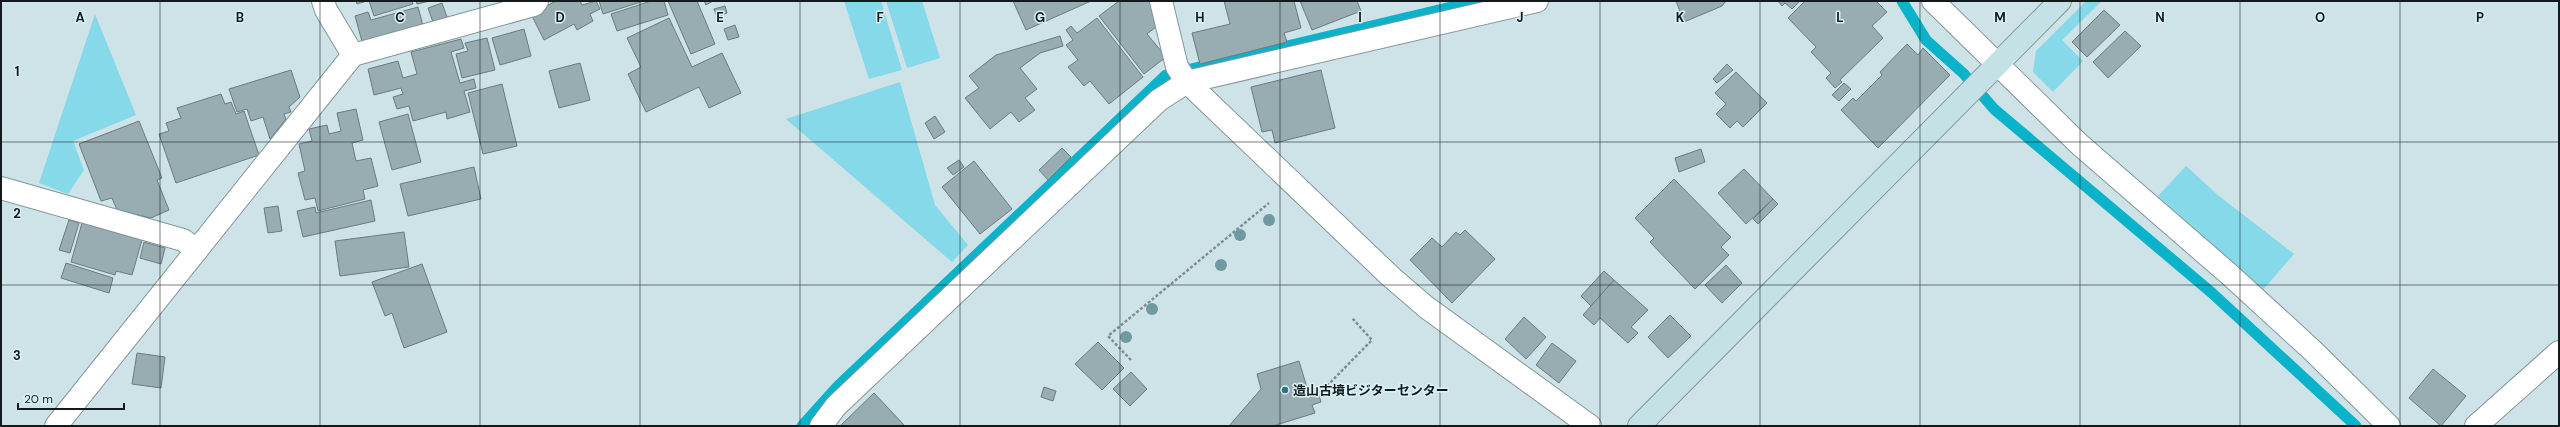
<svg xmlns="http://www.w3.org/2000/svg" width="2560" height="427" font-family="'DM Sans','Noto Sans JP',sans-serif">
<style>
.green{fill:#85d9e9}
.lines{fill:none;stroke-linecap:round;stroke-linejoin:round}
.stream{stroke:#0bb3ca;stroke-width:11}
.building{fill:#98adb1;stroke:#697c80}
.street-casing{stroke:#83979b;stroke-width:24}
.secondary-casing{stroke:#83979b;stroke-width:24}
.path{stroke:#7e8e91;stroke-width:2.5;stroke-dasharray:3 2;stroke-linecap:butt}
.street{stroke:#fff;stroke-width:22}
.secondary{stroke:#c4e1e6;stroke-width:22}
.tree{fill:#7199a1}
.grid{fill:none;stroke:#121a1b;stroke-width:1;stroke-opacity:0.55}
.poi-dot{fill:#2e7581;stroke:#dbf1f5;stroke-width:1.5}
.labels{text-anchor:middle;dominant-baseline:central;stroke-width:3;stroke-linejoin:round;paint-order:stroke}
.poi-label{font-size:13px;font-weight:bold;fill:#121a1b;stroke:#dbf1f5;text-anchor:start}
.grid-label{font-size:13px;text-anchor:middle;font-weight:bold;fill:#121a1b;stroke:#dbf1f5;stroke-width:3;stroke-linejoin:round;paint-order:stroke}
</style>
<rect width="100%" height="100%" fill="#cee3e8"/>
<g class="green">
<polygon points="844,1 881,1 902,70 869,79"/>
<polygon points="886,1 922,1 940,58 907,68"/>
<polygon points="2086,1 2102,1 2062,40 2083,61 2053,92 2033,72 2036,51"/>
<polygon points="95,14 136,115 73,141 84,170 68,194 39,183"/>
<polygon points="900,82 935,205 968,245 952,262 786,119"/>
<polygon points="2186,166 2219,196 2294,254 2262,291 2158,196"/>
</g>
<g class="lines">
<g class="stream">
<polyline points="1902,1 1926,40 1964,74 1994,109 2212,293 2356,426"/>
<polyline points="802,426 838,386 1166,75 1477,1"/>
</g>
</g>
<g class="building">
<polygon points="356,1 367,1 357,4"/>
<polygon points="369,1 412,1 413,4 374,16"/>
<polygon points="416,1 430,1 417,4"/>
<polygon points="556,1 580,1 582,5 596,1 600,9 590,14 593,21 577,30 574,24 544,40 531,14"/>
<polygon points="599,1 644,1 603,14"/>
<polygon points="651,1 664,1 668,15 617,31 611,14"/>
<polygon points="668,1 697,1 715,44 691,54"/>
<polygon points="704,1 713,1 706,5"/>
<polygon points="1013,1 1091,1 1026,30"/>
<polygon points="1119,1 1150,1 1156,27 1147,34 1166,57 1144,74 1099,16"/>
<polygon points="1224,1 1294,1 1301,28 1284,33 1287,42 1200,64 1192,33 1230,24"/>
<polygon points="1300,1 1357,1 1361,11 1312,30"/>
<polygon points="1676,1 1726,1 1722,6 1684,22"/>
<polygon points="1778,1 1800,1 1792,9 1785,3 1782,6"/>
<polygon points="1805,1 1876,1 1887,12 1872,26 1883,38 1840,80 1842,82 1835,88 1826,78 1831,73 1811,52 1816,47 1788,18"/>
<polygon points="442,3 448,20 434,25 428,8"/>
<polygon points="725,6 727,13 717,17 714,9"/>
<polygon points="418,7 424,29 363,45 355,16 368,12 371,20"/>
<polygon points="2104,10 2120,25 2087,57 2072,42"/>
<polygon points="669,18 692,67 722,53 741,93 709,108 699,87 646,112 628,74 641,67 627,38"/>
<polygon points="1097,18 1143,77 1109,104 1090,81 1084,86 1068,67 1078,60 1066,45 1073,40 1066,30 1071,26 1077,33"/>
<polygon points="735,25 739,37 728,40 724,29"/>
<polygon points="524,29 531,56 500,65 492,38"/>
<polygon points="2125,31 2141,46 2108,78 2093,62"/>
<polygon points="1060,36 1063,46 1040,53 1020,68 1037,89 1025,98 1035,110 1019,122 1011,112 990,129 965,98 979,88 969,76 996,55"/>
<polygon points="487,38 495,70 462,78 456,54 468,51 465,43"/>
<polygon points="461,39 464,48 451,52 460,83 474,79 476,88 464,91 470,112 447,119 446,112 413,121 409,106 397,109 393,97 403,94 401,88 374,95 368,69 398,61 403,78 417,74 411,52"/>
<polygon points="1907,44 1918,55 1923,48 1950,75 1878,148 1841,110 1853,98 1856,101 1882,75 1880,72"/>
<polygon points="580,63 590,100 559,108 549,71"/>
<polygon points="1727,64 1733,70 1717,83 1713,79"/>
<polygon points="291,70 300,97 289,107 291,112 284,114 286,119 270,139 263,117 251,121 247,109 237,112 229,89"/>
<polygon points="1321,70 1335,128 1275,143 1272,130 1262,132 1251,87"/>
<polygon points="1736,72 1767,103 1743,127 1737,121 1730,128 1716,114 1726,104 1715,93"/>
<polygon points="1844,83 1851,89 1839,101 1832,95"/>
<polygon points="502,84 517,146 483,154 468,93"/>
<polygon points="221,94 225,104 231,102 236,114 244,111 259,155 176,183 159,134 169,131 166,123 181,118 177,108"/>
<polygon points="356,109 363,140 352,143 356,161 371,158 378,186 363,190 365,199 318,211 315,198 305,200 298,173 305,171 299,144 312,141 309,129 327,125 329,134 341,131 337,113"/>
<polygon points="408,114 421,162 392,170 379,122"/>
<polygon points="935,116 945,132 934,139 925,123"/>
<polygon points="139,121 162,178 157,180 169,210 151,218 117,210 112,198 101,201 79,144"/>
<polygon points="1062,148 1071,157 1048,180 1039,170"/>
<polygon points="1701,149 1705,162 1679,172 1675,158"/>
<polygon points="959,160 964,167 953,175 947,168"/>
<polygon points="974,161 1012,209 980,234 942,187"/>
<polygon points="474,167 481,199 408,216 400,184"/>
<polygon points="1744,169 1773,199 1746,224 1718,193"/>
<polygon points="1674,179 1731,237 1721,247 1729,255 1695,289 1650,242 1654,238 1635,218"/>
<polygon points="1773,199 1778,204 1758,224 1753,219"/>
<polygon points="371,200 375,221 303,237 297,211 315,207 316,213"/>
<polygon points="278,206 282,231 268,233 264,208"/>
<polygon points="69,220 79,223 70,253 59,250"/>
<polygon points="82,223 142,240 132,275 116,271 115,275 71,262"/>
<polygon points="1465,230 1495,259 1452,303 1410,260 1432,238 1442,247 1456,232 1460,235"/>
<polygon points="404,232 409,267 340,276 335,241"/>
<polygon points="144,242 165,248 161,264 140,258"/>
<polygon points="66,263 113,278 109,293 61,278"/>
<polygon points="422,264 447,332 404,348 392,313 385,316 372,282"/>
<polygon points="1726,265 1742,283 1722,303 1705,285"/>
<polygon points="1604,271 1614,280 1591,306 1581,296"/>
<polygon points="1614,280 1648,310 1631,327 1638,333 1628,343 1600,318 1594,325 1583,315"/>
<polygon points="1670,315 1691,336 1668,358 1648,337"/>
<polygon points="1524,317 1546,337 1526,359 1505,339"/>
<polygon points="1098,342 1124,368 1102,390 1075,364"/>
<polygon points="1552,343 1576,361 1559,383 1536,365"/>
<polygon points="137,353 165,357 161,388 132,384"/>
<polygon points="1299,361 1308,391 1317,388 1321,402 1312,405 1315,413 1273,426 1229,426 1261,389 1257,374"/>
<polygon points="2433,369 2466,396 2441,426 2409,398"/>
<polygon points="1131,372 1147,389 1130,406 1113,389"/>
<polygon points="1044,387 1056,391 1053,401 1041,397"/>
<polygon points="874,393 905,426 840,426"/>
</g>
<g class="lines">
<defs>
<g id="street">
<polyline points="323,1 326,10 353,55 534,5 537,1"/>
<polyline points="1161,1 1177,67 1187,82 1390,276 1426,307 1590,426"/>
<polyline points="1933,1 2079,144 2230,275 2312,350 2389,426"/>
<polyline points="1,188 183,240 197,250"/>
<polyline points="56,426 353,55"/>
<polyline points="821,426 836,406 1159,100 1187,82 1537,1"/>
<polyline points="2476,426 2559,352"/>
</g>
<polyline id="secondary" points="1639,426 2060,1"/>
</defs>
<use href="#street" class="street-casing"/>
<use href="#secondary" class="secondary-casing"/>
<g class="path">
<polyline points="1131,360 1108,336 1269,203"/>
<polyline points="1320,393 1372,340 1352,318"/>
</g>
<use href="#street" class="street"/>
<use href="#secondary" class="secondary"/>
</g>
<g class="tree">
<circle cx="1269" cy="220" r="6"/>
<circle cx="1240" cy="235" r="6"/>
<circle cx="1221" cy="265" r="6"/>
<circle cx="1152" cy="309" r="6"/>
<circle cx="1126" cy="337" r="6"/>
</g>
<path class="grid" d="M160,1v425M320,1v425M480,1v425M640,1v425M800,1v425M960,1v425M1120,1v425M1280,1v425M1440,1v425M1600,1v425M1760,1v425M1920,1v425M2080,1v425M2240,1v425M2400,1v425M1,142h2558M1,285h2558"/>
<circle class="poi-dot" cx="1285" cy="390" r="4"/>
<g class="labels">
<g class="poi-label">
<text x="1293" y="390">造山古墳ビジターセンター</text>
</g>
</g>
<g class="grid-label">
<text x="80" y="22">A</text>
<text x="240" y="22">B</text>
<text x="400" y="22">C</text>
<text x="560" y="22">D</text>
<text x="720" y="22">E</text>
<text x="880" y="22">F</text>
<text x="1040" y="22">G</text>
<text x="1200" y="22">H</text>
<text x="1360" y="22">I</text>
<text x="1520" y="22">J</text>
<text x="1680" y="22">K</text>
<text x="1840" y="22">L</text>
<text x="2000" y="22">M</text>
<text x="2160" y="22">N</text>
<text x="2320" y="22">O</text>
<text x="2480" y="22">P</text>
<text x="17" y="76">1</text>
<text x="17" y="218">2</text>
<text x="17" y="360">3</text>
</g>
<rect width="2560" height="427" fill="none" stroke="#121a1b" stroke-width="4"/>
<path d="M18 403v6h106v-6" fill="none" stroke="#121a1b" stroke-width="2"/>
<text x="24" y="403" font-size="12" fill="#121a1b" stroke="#dbf1f5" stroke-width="3" paint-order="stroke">20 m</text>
</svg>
